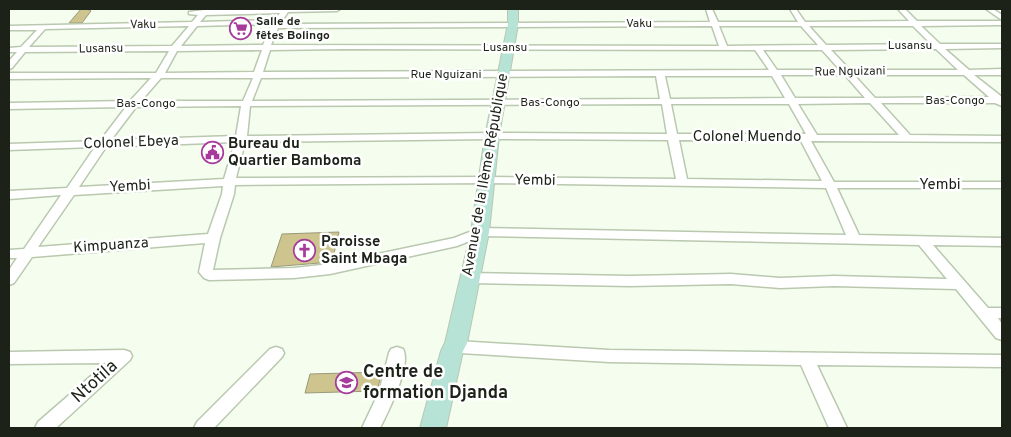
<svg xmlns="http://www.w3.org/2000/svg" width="1011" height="437" font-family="Overpass,sans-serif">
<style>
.building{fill:#cdc58d;stroke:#9b987d}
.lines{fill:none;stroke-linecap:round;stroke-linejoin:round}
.street-casing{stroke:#b9c8af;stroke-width:3}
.secondary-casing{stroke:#b9c8af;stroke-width:2}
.street{fill:#fff;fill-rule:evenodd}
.secondary{fill:#b6e3d6;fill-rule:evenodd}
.labels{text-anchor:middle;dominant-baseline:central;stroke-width:5;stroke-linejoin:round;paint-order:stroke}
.far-poi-label{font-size:12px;font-weight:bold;fill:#1d2219;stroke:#fff;text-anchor:start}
.far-street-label{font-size:12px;fill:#1d2219;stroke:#fff}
.street-label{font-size:15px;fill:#1d2219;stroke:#fff}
.poi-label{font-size:15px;font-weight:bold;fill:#1d2219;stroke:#fff;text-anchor:start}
.near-poi-label{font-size:18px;font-weight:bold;fill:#1d2219;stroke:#fff;text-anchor:start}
.near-street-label{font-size:18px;fill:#1d2219;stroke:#fff}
</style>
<rect width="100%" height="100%" fill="#f5feee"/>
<g class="building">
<polygon points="81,9 87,9 91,11 82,23 69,23"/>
<polygon points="339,232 332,262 271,267 282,234"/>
<polygon points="382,372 377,391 305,393 310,374"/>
</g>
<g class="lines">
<defs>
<g id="street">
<path d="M340,9l-3,2 -49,1 -8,12 430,-2 -4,-13h6l6,13h80l-8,-13h6l9,13 104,-1 -11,-12h7l12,12h85v4l-81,1 19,18h62v4l-57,1 24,21 33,-1v6h-28l28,22v9l-7,-3h-114l29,32 92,1v6l-191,-1 23,41h168v6h-165l22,47 143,3v8l-69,-1 55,63h14v10h-4l4,6v16l-6,-2 -40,-49 -122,-3 -54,2 -49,-4 -101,2 -161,-3 -5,-2 -2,-3 2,-3 5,-2 161,3 101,-2 49,4 54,-2 113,3 -28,-34 -437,-9 -25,10 -127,28 -36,4 -85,2 -5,-2 -5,-6 6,-29 -173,14 -18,26 -5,2v-15l8,-12h-8v-8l15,-1 37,-54 -52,4v-8l58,-3 28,-41 -86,3v-6l91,-3 26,-34 -117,2v-6l121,-2 21,-23 -142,1v-6h147l13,-22 -144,1 -13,16 -3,1v-8l8,-9h-8v-4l12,-1 16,-17h-28v-4l183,-4 6,-7 -9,-1v-2l15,-2zM280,13l-5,7 -75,2 6,-7zM272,24l-9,21 -82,1 16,-20zM189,26l-17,20 -143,1 16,-18zM712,26l7,20 -448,-1 7,-17zM719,26h82l17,19 -91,1zM809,26h104l18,18 -105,1zM344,49l411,1 14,20 -506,2 7,-22zM936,49l22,21h-108l-19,-20zM262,50l-8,22 -89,1 12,-22zM763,50h59l18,20h-63zM781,75h64l20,23h-70zM854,75h110l25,22 -114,1zM656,76l4,23 -408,2 9,-23zM665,76h107l13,22 -115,1zM161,78h92l-10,23h-102zM870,103l29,32h-82l-19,-31zM662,104l5,30 -175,-1 -245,3 3,-30zM671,104h118l17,30h-129zM241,106l-5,30 -125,4 25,-33zM492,139l176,1 8,39 -189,-2 -251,1 9,-36zM679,140l122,1 21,40 -135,-2zM235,142l-11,37 -145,8 27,-40zM487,183l339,5 20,47 -366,-7 -26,10 -124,26 -36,4 -81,2 7,-32 14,-44 1,-9zM223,186l-1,8 -14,40 -170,13 36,-52z"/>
<polygon points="986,9 993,9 1002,15 1002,20"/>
<polygon points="457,341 609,350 1002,355 1002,367 817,365 847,428 829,428 801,365 609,362 460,353 452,357 446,355 444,351 451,343"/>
<polygon points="276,347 282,349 284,353 282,357 214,428 194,428 197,422 270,349"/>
<path d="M397,347l6,2c9,16 -15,63 -23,79h-18l17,-36 10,-39 2,-4z"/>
<polygon points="124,350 130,352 132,356 130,360 56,428 35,428 38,422 106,363 9,364 9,352"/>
</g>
<polygon id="secondary" points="508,9 518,9 518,24 499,136 489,232 467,343 463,351 446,428 420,428 441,351 445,343 471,232 485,136 508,24"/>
</defs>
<use href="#street" class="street-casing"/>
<use href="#secondary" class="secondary-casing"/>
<use href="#street" class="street"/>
<use href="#secondary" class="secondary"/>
</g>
<defs>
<symbol id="supermarket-ring" viewBox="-11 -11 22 22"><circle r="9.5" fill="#fff" stroke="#a63b9c" stroke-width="1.5"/><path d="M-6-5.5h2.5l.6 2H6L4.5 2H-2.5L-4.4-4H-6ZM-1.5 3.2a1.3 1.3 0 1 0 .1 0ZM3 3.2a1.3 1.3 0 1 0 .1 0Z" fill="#a63b9c"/></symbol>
<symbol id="civic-ring" viewBox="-11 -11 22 22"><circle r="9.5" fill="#fff" stroke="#a63b9c" stroke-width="1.5"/><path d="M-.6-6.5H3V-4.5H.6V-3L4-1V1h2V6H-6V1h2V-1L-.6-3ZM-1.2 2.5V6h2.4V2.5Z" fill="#a63b9c"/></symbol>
<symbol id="church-ring" viewBox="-11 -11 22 22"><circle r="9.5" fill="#fff" stroke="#a63b9c" stroke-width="1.5"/><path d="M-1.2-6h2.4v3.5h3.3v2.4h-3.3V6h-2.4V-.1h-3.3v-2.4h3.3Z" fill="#a63b9c"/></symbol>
<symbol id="school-ring" viewBox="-11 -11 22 22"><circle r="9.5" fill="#fff" stroke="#a63b9c" stroke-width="1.5"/><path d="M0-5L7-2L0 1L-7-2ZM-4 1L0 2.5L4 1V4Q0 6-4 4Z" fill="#a63b9c"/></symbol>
</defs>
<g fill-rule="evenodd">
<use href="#supermarket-ring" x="228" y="16" width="25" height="25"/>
<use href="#civic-ring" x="200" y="140" width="25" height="25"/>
<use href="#church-ring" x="292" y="238" width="25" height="25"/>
<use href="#school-ring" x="334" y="370" width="25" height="25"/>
</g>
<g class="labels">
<g class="far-poi-label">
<text x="256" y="22">Salle de<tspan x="256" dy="14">fêtes Bolingo</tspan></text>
</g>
<g class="far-street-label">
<text x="639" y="24">Vaku</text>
<text transform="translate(143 25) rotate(-1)">Vaku</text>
<text x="910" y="46">Lusansu</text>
<text x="505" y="48">Lusansu</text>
<text transform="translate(101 49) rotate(-1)">Lusansu</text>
<text transform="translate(850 72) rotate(-1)">Rue Nguizani</text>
<text x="446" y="75">Rue Nguizani</text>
<text x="955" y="101">Bas-Congo</text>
<text x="550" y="103">Bas-Congo</text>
<text x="146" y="104">Bas-Congo</text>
</g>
<g class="street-label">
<text x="747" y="137">Colonel Muendo</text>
<text transform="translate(131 143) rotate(-2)">Colonel Ebeya</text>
<text transform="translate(486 175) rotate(-80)">Avenue de la IIème République</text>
<text transform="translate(535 181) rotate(1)">Yembi</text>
<text x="940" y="185">Yembi</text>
<text transform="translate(130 187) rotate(-3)">Yembi</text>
<text transform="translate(111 246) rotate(-4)">Kimpuanza</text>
</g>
<g class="poi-label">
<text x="228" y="144">Bureau du<tspan x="228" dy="17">Quartier Bamboma</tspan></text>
<text x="321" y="242">Paroisse<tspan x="321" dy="17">Saint Mbaga</tspan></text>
</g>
<g class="near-poi-label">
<text x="363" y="372">Centre de<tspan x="363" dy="21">formation Djanda</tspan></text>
</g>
<g class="near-street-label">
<text transform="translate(95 382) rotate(-42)">Ntotila</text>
</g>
</g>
<rect width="1011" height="437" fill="none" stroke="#1d2219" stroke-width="20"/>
</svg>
